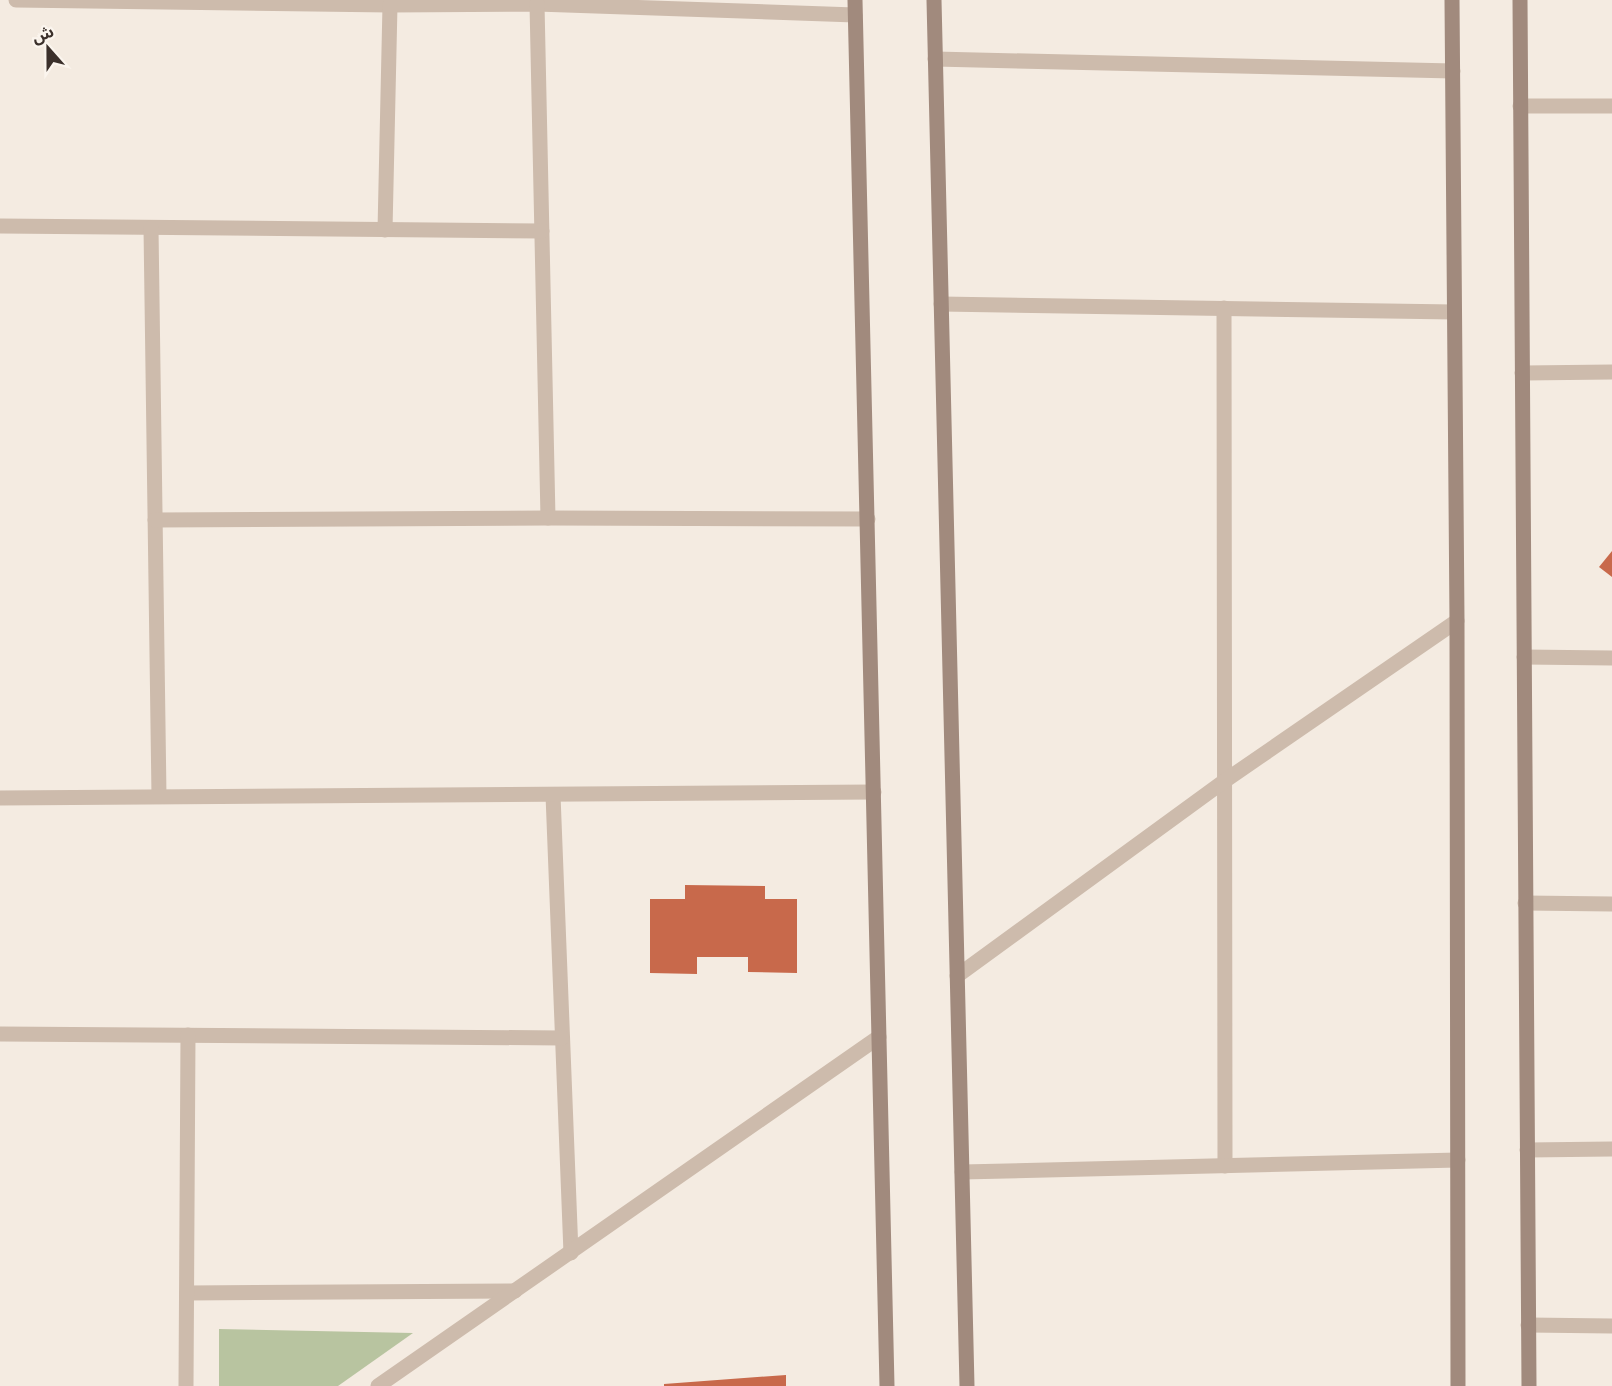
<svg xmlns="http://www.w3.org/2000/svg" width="1612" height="1386" font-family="'Golos Text','Noto Sans Arabic',sans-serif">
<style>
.green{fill:#b8c4a0}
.building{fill:#c8694b}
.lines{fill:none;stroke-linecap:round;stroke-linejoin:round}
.street{stroke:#cdbbac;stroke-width:15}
.secondary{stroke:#a18a7d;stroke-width:15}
</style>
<rect width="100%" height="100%" fill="#f4ebe1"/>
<polygon class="green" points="219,1329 413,1333 338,1386 219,1386"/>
<g class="building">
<polygon points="1612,551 1612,577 1599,567"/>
<polygon points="685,885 765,886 765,899 797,899 797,973 748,972 748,957 697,957 697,974 650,973 650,899 685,899"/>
<polygon points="786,1375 786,1386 664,1386 664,1384"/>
</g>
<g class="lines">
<g class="street">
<polyline points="16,0 390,5 537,4 855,15"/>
<polyline points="537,4 548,518"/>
<polyline points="935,59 1453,71"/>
<polyline points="1520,106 1612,106"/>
<polyline points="0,226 542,231"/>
<polyline points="151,228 159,796"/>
<polyline points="385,230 390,5"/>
<polyline points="941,304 1454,312"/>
<polyline points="1224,308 1225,1166"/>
<polyline points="1522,373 1612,372"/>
<polyline points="155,520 548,518 868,519"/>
<polyline points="1524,657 1612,658"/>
<polyline points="553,795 571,1253"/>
<polyline points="0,798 874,792"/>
<polyline points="1525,903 1612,904"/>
<polyline points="957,976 1223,782 1457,621"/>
<polyline points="0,1034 562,1038"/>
<polyline points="1527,1150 1612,1149"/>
<polyline points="962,1172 1458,1160"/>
<polyline points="187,1293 515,1291"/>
<polyline points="1528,1325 1612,1326"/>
<polyline points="186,1386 188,1035"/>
<polyline points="378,1386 879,1037"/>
</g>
<g class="secondary">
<polyline points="855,0 887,1386"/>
<polyline points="934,0 967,1386"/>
<polyline points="1452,0 1457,621 1458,1386"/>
<polyline points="1520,0 1529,1386"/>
</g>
</g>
<g transform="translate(48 48) rotate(339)" stroke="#fbf5ee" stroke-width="4.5" paint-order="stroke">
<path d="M0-4.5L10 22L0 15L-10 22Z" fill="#3b302b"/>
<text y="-9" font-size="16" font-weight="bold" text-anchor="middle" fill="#3b302b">ش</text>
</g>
</svg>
